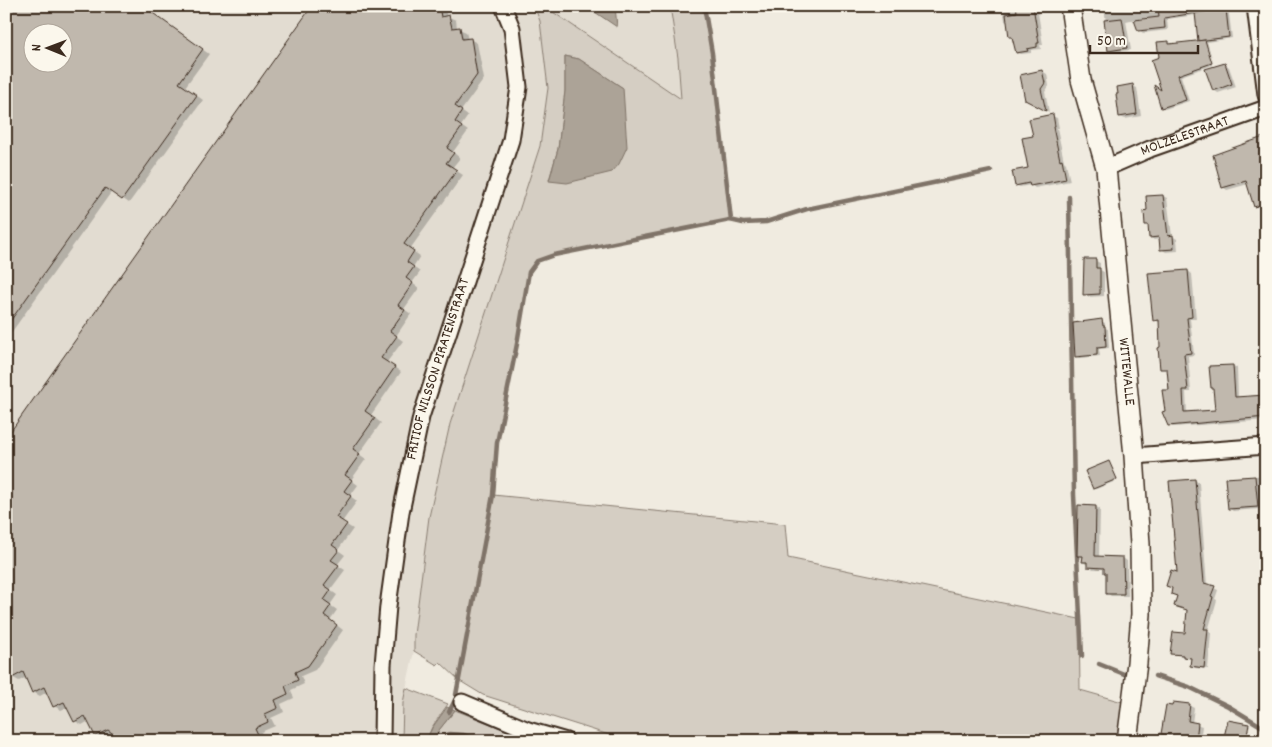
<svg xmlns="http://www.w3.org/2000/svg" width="1272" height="747" font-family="Dekko,sans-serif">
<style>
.built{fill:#e2dcd1;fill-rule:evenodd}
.green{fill:#d5cec3;stroke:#887c70;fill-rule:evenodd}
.water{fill:#aca397;stroke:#7f7367}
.shadow{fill:#0003;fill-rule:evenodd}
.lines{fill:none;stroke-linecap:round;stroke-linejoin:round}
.stream{stroke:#7f7367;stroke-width:4.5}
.building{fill:#c0b8ad;stroke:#3b2a1e;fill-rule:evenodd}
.minor-casing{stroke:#3b2a1e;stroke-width:19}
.tertiary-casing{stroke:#3b2a1e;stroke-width:22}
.minor{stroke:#fbf7ec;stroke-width:15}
.tertiary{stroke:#fbf7ec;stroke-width:19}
.labels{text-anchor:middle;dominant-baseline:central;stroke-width:4;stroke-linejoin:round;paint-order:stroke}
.street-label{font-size:15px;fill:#3b2a1e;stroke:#fbf7ec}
</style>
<rect width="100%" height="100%" fill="#f0ebe0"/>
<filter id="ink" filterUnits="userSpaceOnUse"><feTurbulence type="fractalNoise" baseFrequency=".02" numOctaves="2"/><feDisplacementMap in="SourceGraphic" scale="10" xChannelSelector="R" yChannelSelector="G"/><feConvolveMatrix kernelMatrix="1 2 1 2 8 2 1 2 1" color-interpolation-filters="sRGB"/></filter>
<g filter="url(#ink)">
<g class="built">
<path d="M6,6h528l6,15 8,67 -8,58 -90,278 -21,93 -15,118v16l-11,52 -1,38h-396zM32,32h30v30h-30z"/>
<polygon points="544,6 670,6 678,58 681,100"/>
</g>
<g class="green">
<path d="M534,6h10l137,93 -3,-41 -8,-52h34l8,47 19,167 -177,35 -17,6 -8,11 -12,72 -20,99 -4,52 292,29 3,34 291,61 1,71 46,13 -5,38h-493l-145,-46 -23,-14 -20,-19 -3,3 -23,-14v-16l15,-118 21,-93 90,-278 8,-58 -8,-67zM565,56l14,3 44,29 -74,92 9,-31 7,-58z"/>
<polygon points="406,688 448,704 432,727 426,741 402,741 403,703"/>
<polygon points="455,710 534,741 434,741 439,730"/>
</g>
<g class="water">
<polygon points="586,6 615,6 617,27"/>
<polygon points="565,56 579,59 623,88 627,147 619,164 612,172 567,183 549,181 558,149 565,91"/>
<polygon points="447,707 455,710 439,730 434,741 426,741 432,728"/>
</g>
<g class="shadow">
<path d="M6,6h136l67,48 -24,33 18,13 -74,103 -17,-12 -106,149zM32,32h30v30h-30z"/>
<polygon points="314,6 440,6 445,9 447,17 449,17 456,20 457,28 466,32 468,40 470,39 477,43 484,79 461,111 468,116 461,126 468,131 453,152 460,158 452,168 463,175 410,249 420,256 413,267 420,272 412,283 419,288 404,309 411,314 396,336 403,341 387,362 401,372 371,415 381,423 359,454 366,459 351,480 358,485 350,496 357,501 342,522 353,529 338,550 345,555 337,565 345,570 330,590 337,595 330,605 337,610 330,620 343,630 315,670 301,676 304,684 291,690 294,698 281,704 284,712 271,718 275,726 261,732 265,741 126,741 115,733 102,740 96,736 89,721 82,725 75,721 68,707 61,710 54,706 47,692 40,696 33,692 27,677 19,681 12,677"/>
<polygon points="1003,6 1037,6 1043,45 1040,45 1041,49 1031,50 1031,53 1021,54 1017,52 1014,39 1010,37 1008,23 1005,21"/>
<polygon points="1104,6 1228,6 1232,38 1207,42 1214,64 1206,42 1204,42 1212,65 1181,76 1189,101 1165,109 1162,107 1164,93 1160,58 1168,42 1171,45 1202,42 1196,15 1167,19 1168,30 1143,33 1139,30 1135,19 1126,21 1131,50 1113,52 1109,50"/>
<polygon points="1225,64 1229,67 1236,87 1218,93 1214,90"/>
<polygon points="1042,71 1047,74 1049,86 1045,92 1049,112 1027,99"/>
<polygon points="1132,85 1137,88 1141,116 1125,119 1120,117 1120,95"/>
<polygon points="1052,116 1057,118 1059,128 1057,128 1064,161 1066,163 1070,181 1035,188 1031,185 1020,187 1016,185 1029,169 1034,137"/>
<polygon points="1266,138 1266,206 1260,208 1255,206 1248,184 1227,190 1223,187"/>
<polygon points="1163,196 1167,198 1172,236 1177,239 1178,251 1166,252 1161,249 1161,239 1154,240 1150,237 1149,226 1146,224"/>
<polygon points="1096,261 1100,263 1100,270 1104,272 1104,296 1089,297 1085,294"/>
<polygon points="1188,271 1192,274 1196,319 1190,319 1194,355 1188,356 1191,392 1186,392 1187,413 1216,411 1233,366 1237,368 1238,398 1266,396 1266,420 1173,427 1169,425 1166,412 1171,391 1168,370 1161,368 1160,322 1154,320"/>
<polygon points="1101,321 1105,323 1105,328 1108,329 1109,348 1099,349 1100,356 1080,358 1076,357"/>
<polygon points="1108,463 1118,480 1096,489 1094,488"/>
<polygon points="1266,475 1266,525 1265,525 1261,523 1260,509 1233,511 1229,508 1226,479"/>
<polygon points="1195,480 1199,483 1207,585 1218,590 1215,599 1217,600 1208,631 1211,633 1208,669 1195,668 1191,666 1192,659 1172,653 1186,635 1189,610 1176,605 1178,597 1172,594 1174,589 1167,586 1179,574"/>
<polygon points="1096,507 1100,509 1099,557 1123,558 1127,561 1128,596 1111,596 1107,593 1107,573 1105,569 1093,569 1083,562 1084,558 1078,555"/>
<polygon points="1264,645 1266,645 1266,659 1261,657"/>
<polygon points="1174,703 1190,706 1194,708 1192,723 1202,726 1200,741 1162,741 1164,718 1173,707"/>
</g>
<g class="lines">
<g class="stream">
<polyline points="704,6 712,53 731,220"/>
<polyline points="1069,197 1074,495 1082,656"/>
<polyline points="1099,664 1124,674"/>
<polyline points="1155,676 1189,687 1228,706 1266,729"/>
<polyline points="456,695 493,495 497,443 517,344 529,272 537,261 554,255 730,220 743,223 766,222 807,209 991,171"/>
<polyline points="449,712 454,702"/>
<polyline points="449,734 463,735 481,741"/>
</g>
</g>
<g class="building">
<path d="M6,6h137l60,43 -24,34 18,12 -75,105 -17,-12 -99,139zM32,32h30v30h-30z"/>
<polygon points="312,6 439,6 441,17 449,15 452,28 460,27 462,39 471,38 477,75 455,106 462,111 455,122 462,127 447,148 454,153 446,163 457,170 404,244 414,251 407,262 414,267 406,278 413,283 398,305 405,310 390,331 397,336 381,358 395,367 365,411 375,418 353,449 360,454 345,475 352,480 344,491 351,496 336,517 347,524 332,545 339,550 331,560 339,565 324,585 331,590 324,600 331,605 324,615 337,625 308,666 295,672 298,680 285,686 288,694 275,700 278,708 265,714 268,722 255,728 261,741 123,741 108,730 95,736 85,716 74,722 64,702 53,707 44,687 32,693 23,672 12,678 6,666 6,438"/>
<polygon points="1016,6 1033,6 1039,43 1037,43 1037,47 1027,49 1028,51 1016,53 1012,37 1009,37 1006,14 1017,12"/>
<polygon points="1158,6 1195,6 1196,13 1226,9 1229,37 1198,41 1195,13 1164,18 1165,28 1138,31 1134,20 1159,17"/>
<polygon points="1122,18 1127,48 1108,51 1104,20"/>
<polygon points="1205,40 1212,63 1178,75 1186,100 1161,108 1154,85 1161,90 1151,60 1159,57 1157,42 1169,41 1169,44"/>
<polygon points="1225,63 1232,84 1213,91 1205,69"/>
<polygon points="1042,70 1045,83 1041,89 1046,111 1025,100 1020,75"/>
<polygon points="1133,84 1137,114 1119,117 1116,94 1118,94 1117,87"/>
<polygon points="1053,114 1055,126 1053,127 1060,160 1062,159 1066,179 1030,186 1029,183 1015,186 1012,171 1028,168 1022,138 1033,136 1029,119"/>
<polygon points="1266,136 1266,203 1254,207 1246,181 1222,188 1213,155"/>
<polygon points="1163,195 1168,236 1173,235 1174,249 1160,250 1159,237 1149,238 1148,225 1145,225 1144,211 1147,210 1146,196"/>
<polygon points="1084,259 1096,259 1096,268 1100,268 1100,294 1083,295"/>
<polygon points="1188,270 1192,317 1187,318 1191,353 1184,354 1188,390 1183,390 1184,412 1215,410 1213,388 1211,388 1209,366 1233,365 1235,397 1266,395 1266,417 1168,426 1162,412 1165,411 1162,390 1169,390 1167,369 1160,369 1158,348 1160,347 1159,320 1153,321 1148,273"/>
<polygon points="1102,319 1103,326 1105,326 1106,347 1097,348 1097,355 1075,357 1073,323"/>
<polygon points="1109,461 1117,479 1093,489 1085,471"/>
<polygon points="1255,476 1258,507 1228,509 1225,478"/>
<polygon points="1195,479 1204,583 1215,586 1211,596 1213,597 1204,629 1208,629 1204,668 1190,666 1191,658 1183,657 1183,655 1170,654 1173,632 1185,633 1187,610 1174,606 1177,596 1171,594 1172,588 1166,586 1171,570 1177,572 1169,481"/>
<polygon points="1078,505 1096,506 1095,556 1123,557 1124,594 1106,594 1106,573 1104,573 1104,568 1087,567 1087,562 1082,562 1083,556 1077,556"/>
<polygon points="1173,702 1190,704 1188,721 1198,723 1196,740 1161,734 1166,705 1172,706"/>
<polygon points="1228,720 1249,724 1246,741 1223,741"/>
</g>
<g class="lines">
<defs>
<g id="minor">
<polyline points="1255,6 1266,95"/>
<path id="s1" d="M1106,168l44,-19 116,-41"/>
<polyline points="1134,456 1266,446"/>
<polyline points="462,702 528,730 566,741"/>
<path id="s2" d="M382,741l1,-76 5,-59 13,-94 20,-95 90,-277 8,-53 -7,-59 -9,-22"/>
</g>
<g id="tertiary">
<path id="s3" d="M1070,6l11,74 25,88 28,288 6,88 1,70 -4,49 -10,78"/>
</g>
</defs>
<use href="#minor" class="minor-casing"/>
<use href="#tertiary" class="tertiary-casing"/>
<use href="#minor" class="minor"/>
<use href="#tertiary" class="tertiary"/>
</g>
</g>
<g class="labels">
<g class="street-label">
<text stroke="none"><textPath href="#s1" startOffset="85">MOLZELESTRAAT</textPath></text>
<text stroke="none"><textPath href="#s2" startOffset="378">FRITIOF NILSSON PIRATENSTRAAT</textPath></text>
<text stroke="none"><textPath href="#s3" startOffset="371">WITTEWALLE</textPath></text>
</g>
</g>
<rect width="1272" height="747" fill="none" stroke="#fbf7ec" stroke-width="25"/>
<rect x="12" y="12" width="1247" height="722" fill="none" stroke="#3b2a1e" stroke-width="2" filter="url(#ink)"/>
<g transform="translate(48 48) rotate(271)"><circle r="24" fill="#fbf7ec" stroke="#aea59a"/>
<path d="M0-4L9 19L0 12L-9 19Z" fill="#3b2a1e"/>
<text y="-8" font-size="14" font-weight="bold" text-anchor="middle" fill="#3b2a1e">N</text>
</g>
<path d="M1090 45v8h108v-8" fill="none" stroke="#3b2a1e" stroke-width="2.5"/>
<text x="1097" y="45" font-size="15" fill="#3b2a1e" stroke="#fbf7ec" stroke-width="4" paint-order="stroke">50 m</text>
</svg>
